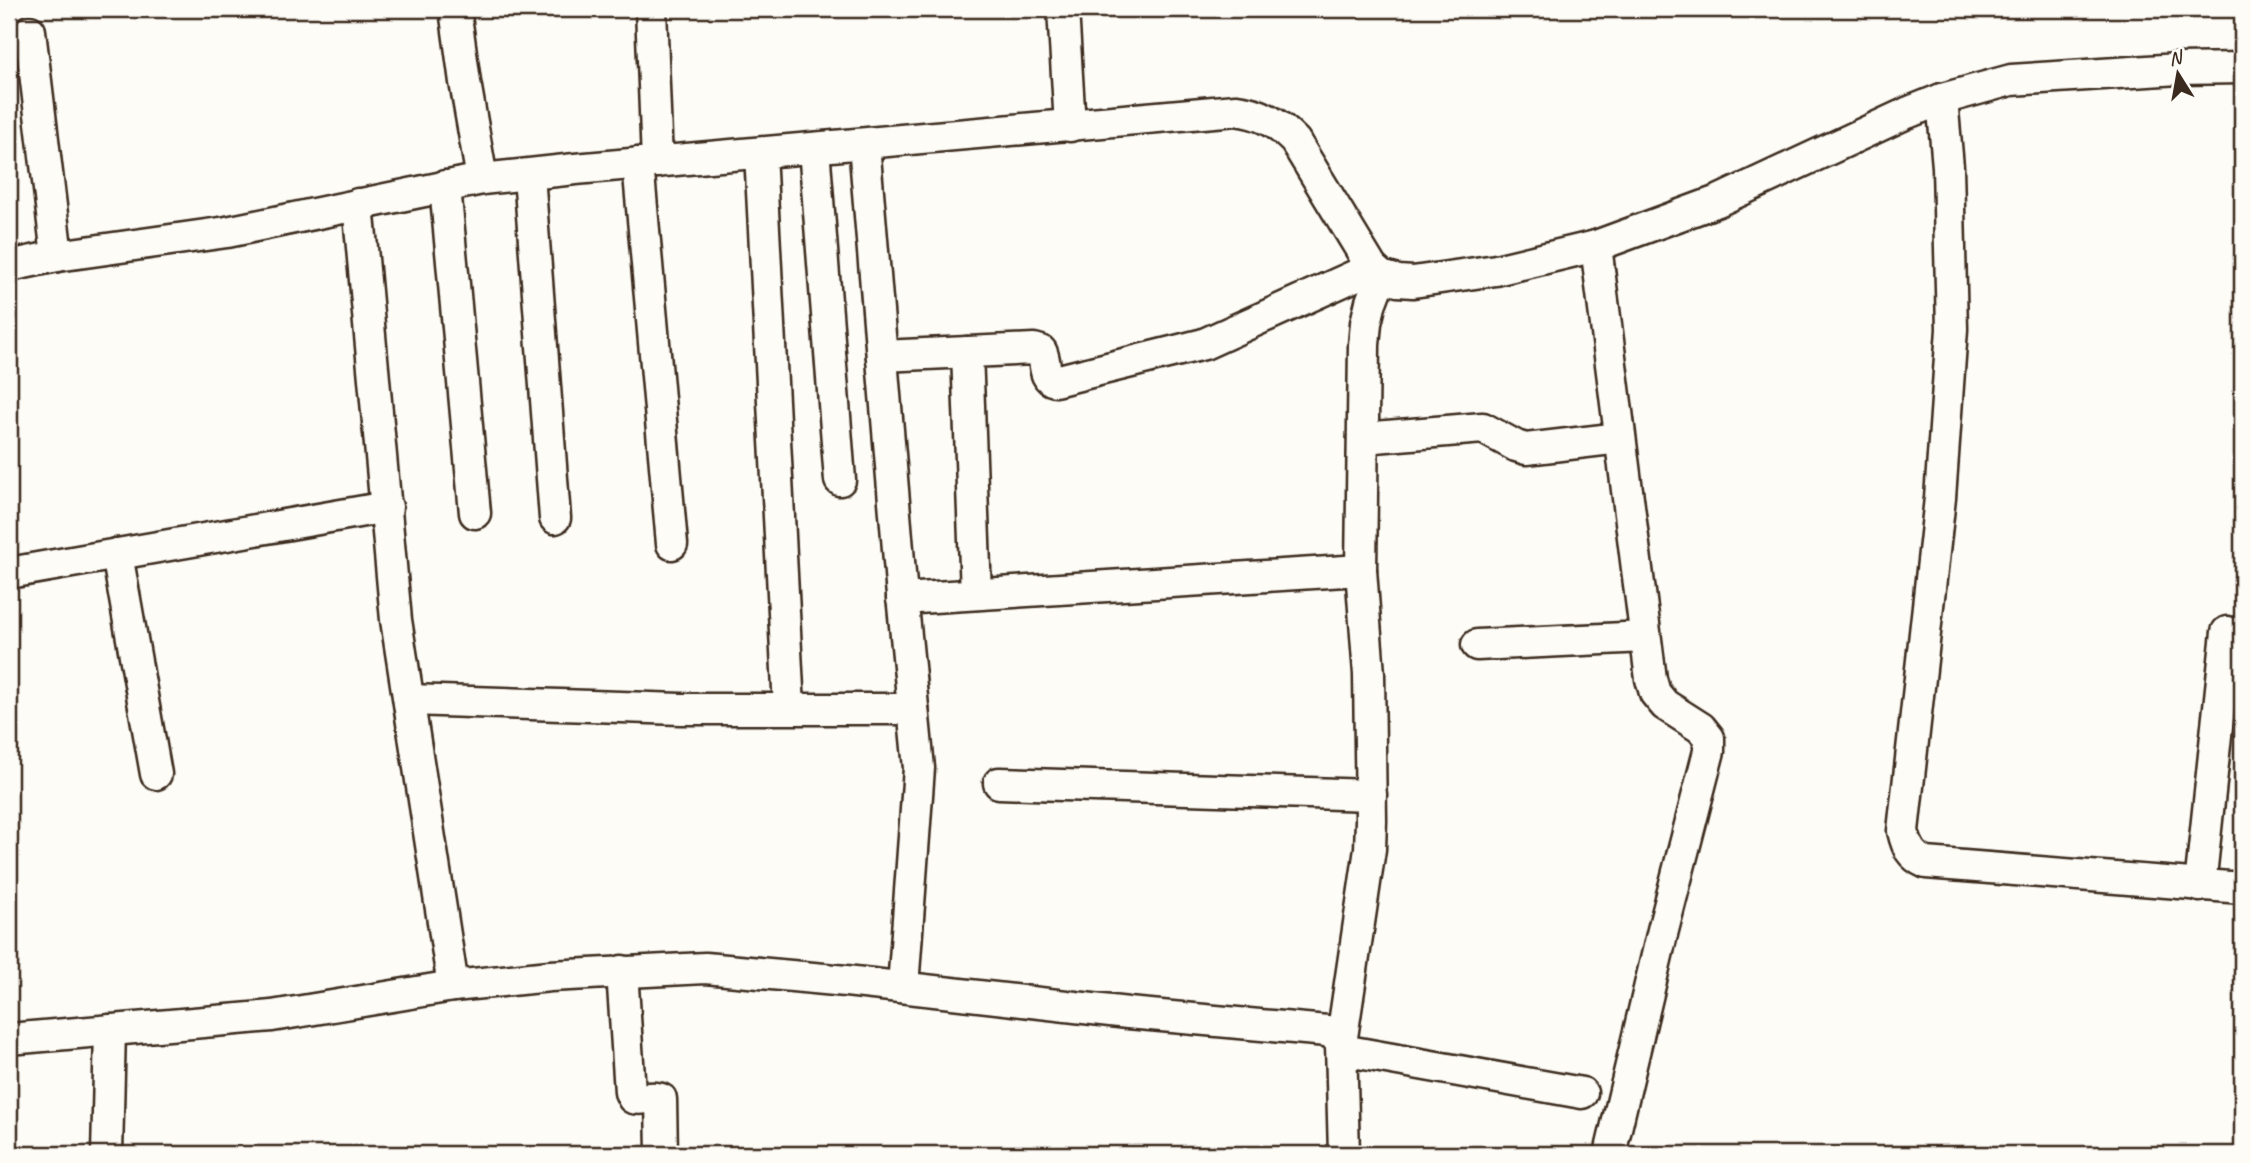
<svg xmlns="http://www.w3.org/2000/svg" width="2251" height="1163" font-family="Caveat,sans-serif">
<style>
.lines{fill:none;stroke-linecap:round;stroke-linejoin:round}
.minor-casing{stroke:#3b2a1e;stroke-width:35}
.minor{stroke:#fdfcf7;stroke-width:30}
</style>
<rect width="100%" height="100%" fill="#fdfcf7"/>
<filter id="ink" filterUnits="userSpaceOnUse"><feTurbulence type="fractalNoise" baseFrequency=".0143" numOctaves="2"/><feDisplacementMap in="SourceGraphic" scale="14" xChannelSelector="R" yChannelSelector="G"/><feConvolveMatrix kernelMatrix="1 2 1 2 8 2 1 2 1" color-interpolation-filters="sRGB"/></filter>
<g filter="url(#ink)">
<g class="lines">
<defs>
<g id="minor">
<polyline points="455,9 465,82 482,179"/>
<polyline points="651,9 657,162"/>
<polyline points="1063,9 1070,126"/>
<polyline points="30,31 57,256"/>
<path d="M1942,99l6,68 4,162 -12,169 -37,333c4,17 8,25 23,32l316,25"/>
<polyline points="864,144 901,585 919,768 903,987"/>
<polyline points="814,148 840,480"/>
<polyline points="760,153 789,708"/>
<polyline points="638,163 672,544"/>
<polyline points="529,175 555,518"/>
<polyline points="445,186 475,513"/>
<polyline points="358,204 396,620 453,986"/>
<polyline points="1596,246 1651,679 1655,693 1665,705 1701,728 1709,738 1709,751 1663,930 1610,1154"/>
<path d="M9,266l48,-10 170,-24 255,-53 93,-10 661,-59c26,3 41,13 59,31l77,127 9,8 17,5 15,1 83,-12 100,-24 122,-45 189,-88 35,-14 69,-19 167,-11 64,-1"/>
<polyline points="1381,276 1371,302 1366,323 1364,345 1361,570 1369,674 1371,820 1370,849 1341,1044 1342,1050 1582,1093"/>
<polyline points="967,352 976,594"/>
<path d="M882,356l152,-7 7,2c6,10 1,27 14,30l149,-37 168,-76"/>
<polyline points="1363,438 1483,428 1516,446 1526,449 1620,438"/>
<polyline points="117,554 156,774"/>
<polyline points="9,573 387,507"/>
<polyline points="902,599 1361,570"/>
<polyline points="1477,645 1645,637"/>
<polyline points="409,700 681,709 913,709"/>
<polyline points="999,783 1371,795"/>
<polyline points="2200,886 2227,632"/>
<path d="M622,971l8,121 3,6c9,3 19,-3 28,1l1,55"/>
<polyline points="9,1039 272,1016 453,986 550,976 705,968 846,981 1128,1013 1327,1031 1335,1035 1341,1044 1344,1154"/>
<polyline points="107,1154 110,1030"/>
</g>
</defs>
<use href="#minor" class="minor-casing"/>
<use href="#minor" class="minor"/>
</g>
</g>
<rect width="2251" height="1163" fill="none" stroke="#fdfcf7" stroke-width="35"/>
<rect x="18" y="18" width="2216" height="1128" fill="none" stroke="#3b2a1e" stroke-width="2.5" filter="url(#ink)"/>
<g transform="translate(2178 74) rotate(349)" stroke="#fdfcf7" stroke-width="5" paint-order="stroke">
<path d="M0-5L12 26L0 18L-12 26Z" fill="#3b2a1e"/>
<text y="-10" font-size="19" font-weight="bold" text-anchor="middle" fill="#3b2a1e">N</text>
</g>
</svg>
